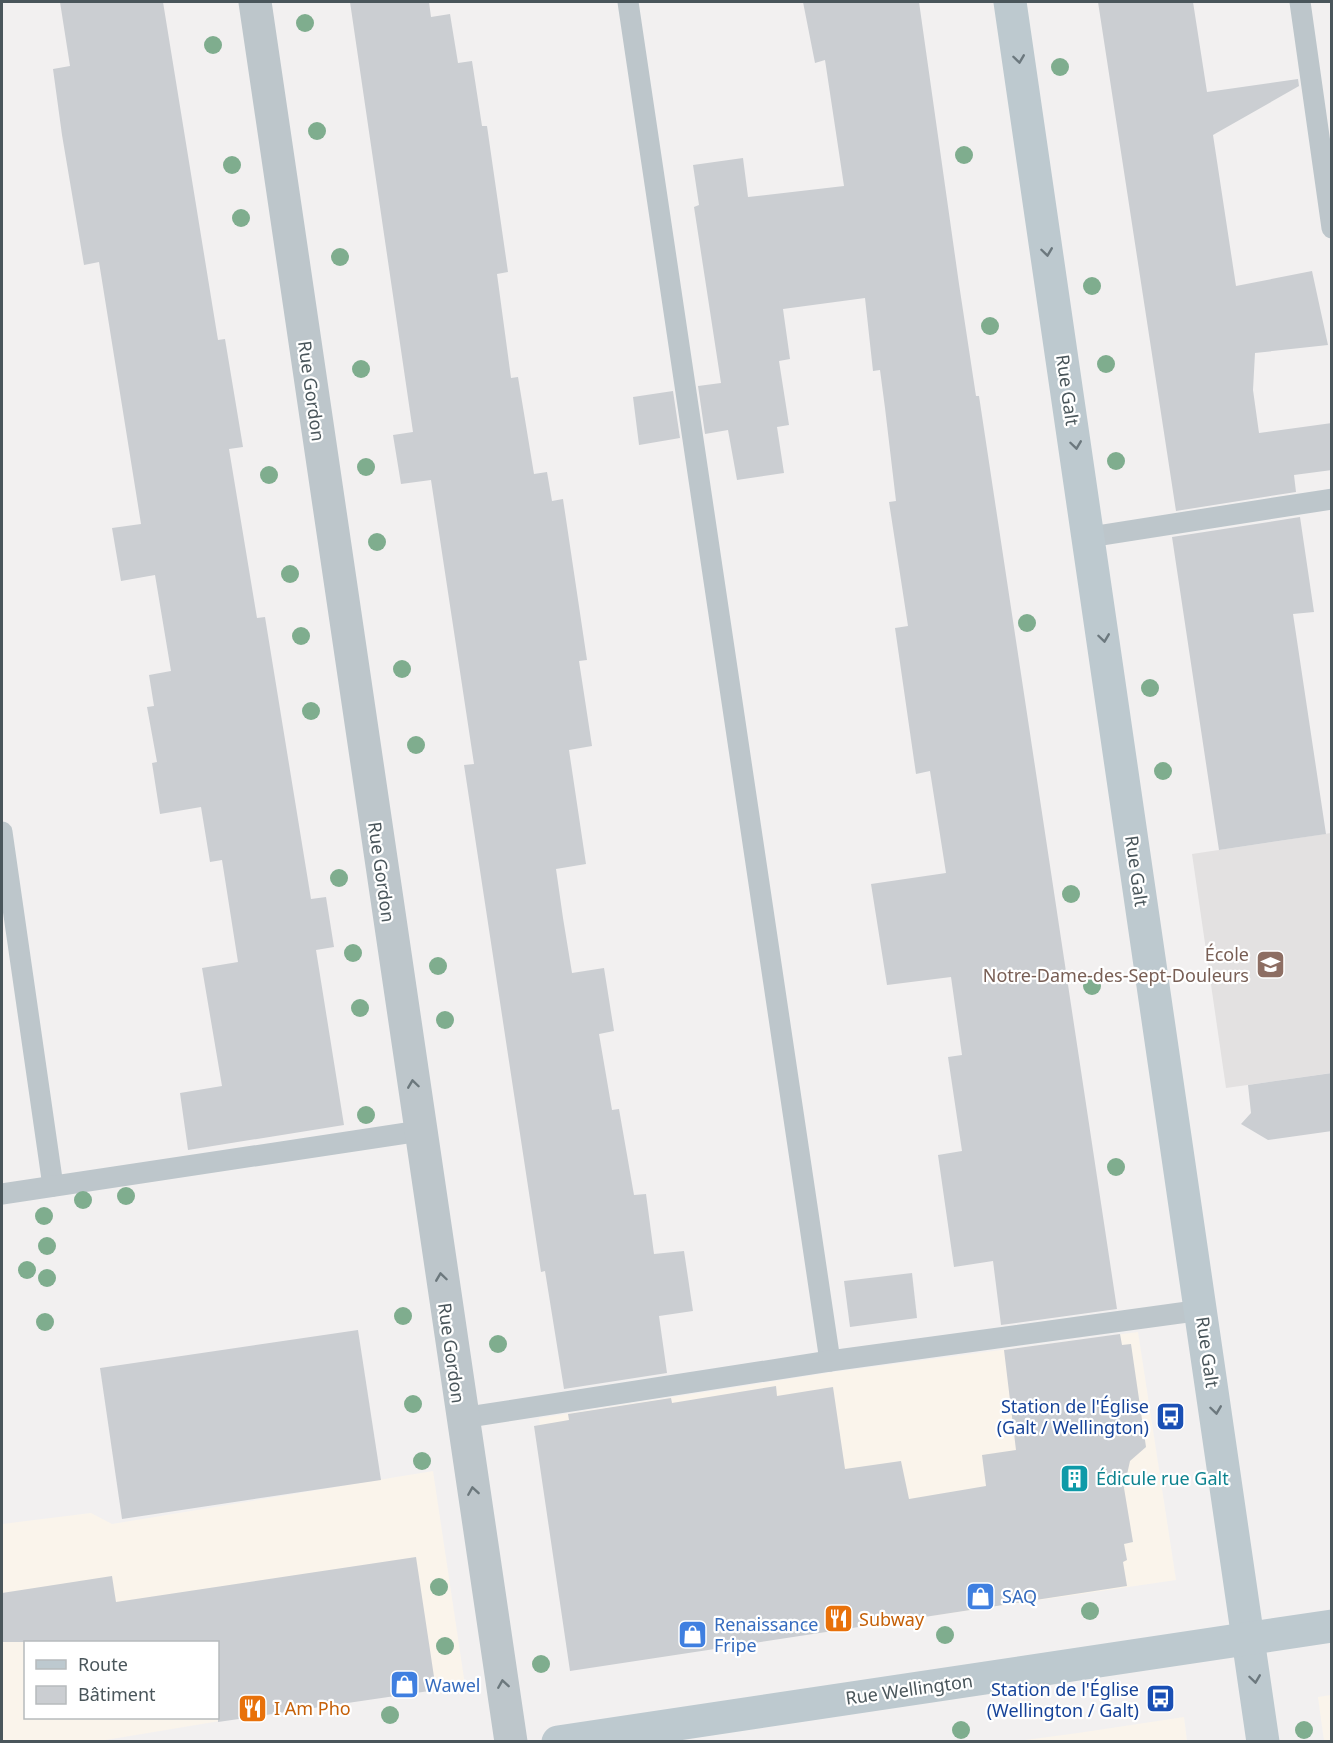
<svg xmlns="http://www.w3.org/2000/svg" width="1333" height="1743" font-family="'Noto Sans',sans-serif">
<style>
.commercial{fill:#faf4eb;fill-rule:evenodd}
.education{fill:#e3e1e1}
.building{fill:#cbced2}
.lines{fill:none;stroke-linecap:round;stroke-linejoin:round}
.lane{stroke:#bdc6cb;stroke-width:21}
.street{stroke:#bdc6cb;stroke-width:33}
.secondary{stroke:#bdc9cf;stroke-width:33}
.tree{fill:#7fad8e}
.oneway{stroke:#6c787e}
.oneway2{stroke:#6c787d}
.labels{text-anchor:middle;dominant-baseline:central;stroke-width:4.5;stroke-linejoin:round;paint-order:stroke}
.street-label{font-size:18px;fill:#4a565b;stroke:#fff}
.education-label{font-size:18px;fill:#785e54;stroke:#fff;text-anchor:end}
.transit-label{font-size:18px;fill:#164399;stroke:#fff;text-anchor:end}
.culture-label{font-size:18px;fill:#0d838f;stroke:#fff;text-anchor:start}
.shop-label{font-size:18px;fill:#366cbe;stroke:#fff;text-anchor:start}
.food-label{font-size:18px;fill:#c56008;stroke:#fff;text-anchor:start}
</style>
<rect width="100%" height="100%" fill="#f2f0f0"/>
<g class="commercial">
<polygon points="1138,1332 1176,1580 575,1668 539,1418 833,1372"/>
<path d="M433,1471l32,214 -203,29 -162,27h-98v-217l89,-11 21,11zM26,1642h192v76h-192z"/>
<polygon points="1331,1695 1331,1741 1324,1741 1318,1697"/>
<polygon points="1184,1717 1187,1741 1018,1741 1078,1733"/>
</g>
<polygon class="education" points="1331,833 1331,1073 1226,1088 1192,854"/>
<g class="building">
<polygon points="60,2 163,2 218,340 225,339 243,447 229,449 257,618 265,617 311,899 326,897 334,947 316,950 344,1125 188,1150 180,1093 222,1086 202,968 238,962 222,860 210,862 201,807 160,814 152,763 157,762 147,707 154,706 149,675 171,671 155,575 121,581 112,528 141,524 99,262 84,265 62,135 53,69 70,66"/>
<polygon points="350,2 429,2 431,17 450,14 458,63 472,61 482,126 487,126 508,272 497,274 511,378 518,377 534,474 547,472 552,501 563,499 587,660 579,661 592,746 569,750 586,864 556,869 563,918 572,973 604,968 614,1031 599,1034 612,1110 619,1109 634,1195 646,1194 654,1254 684,1251 693,1311 659,1316 667,1373 564,1389 545,1271 541,1272 464,765 474,764 431,480 401,484 393,435 413,432"/>
<polygon points="803,2 919,2 959,284 976,396 979,396 1117,1309 1001,1325 993,1261 954,1267 938,1155 962,1151 948,1057 962,1055 951,977 887,985 871,884 946,873 930,771 916,774 895,628 908,626 889,502 896,501 885,408 880,370 873,371 865,298 783,309 790,359 779,361 789,425 777,427 784,473 737,480 728,430 705,434 698,386 721,383 694,207 699,205 693,165 743,158 748,197 844,186 825,60 815,63"/>
<polygon points="1098,2 1193,2 1207,92 1298,79 1299,86 1213,135 1236,286 1312,271 1328,345 1255,353 1253,390 1259,433 1332,423 1332,470 1294,475 1296,492 1176,511"/>
<polygon points="673,391 680,438 639,445 633,397"/>
<polygon points="1300,517 1314,612 1293,614 1326,834 1219,850 1172,537"/>
<polygon points="1332,1073 1332,1131 1268,1140 1241,1124 1251,1113 1248,1085"/>
<polygon points="912,1273 917,1318 850,1327 844,1281"/>
<polygon points="358,1330 381,1480 122,1519 100,1368"/>
<polygon points="1120,1334 1122,1345 1131,1344 1146,1447 1130,1461 1124,1488 1133,1542 1124,1544 1127,1560 1123,1562 1127,1586 570,1671 534,1426 569,1420 568,1414 671,1398 672,1403 776,1386 777,1396 833,1387 845,1469 901,1461 909,1499 986,1486 982,1455 1016,1450 1004,1350"/>
<polygon points="416,1557 436,1690 218,1722 218,1642 2,1642 2,1593 112,1576 116,1602"/>
</g>
<g class="lines">
<g class="lane">
<polyline points="628,2 830,1361"/>
<polyline points="1300,2 1332,228"/>
<polyline points="1090,537 1332,499"/>
<polyline points="2,832 53,1186"/>
<polyline points="2,1194 420,1131"/>
<polyline points="462,1418 830,1361 1202,1310"/>
</g>
<polyline class="street" points="255,2 511,1742"/>
<g class="secondary">
<polyline points="1010,2 1263,1742"/>
<polyline points="558,1742 1332,1626"/>
</g>
</g>
<g class="tree">
<circle cx="305" cy="23" r="9"/>
<circle cx="213" cy="45" r="9"/>
<circle cx="1060" cy="67" r="9"/>
<circle cx="317" cy="131" r="9"/>
<circle cx="964" cy="155" r="9"/>
<circle cx="232" cy="165" r="9"/>
<circle cx="241" cy="218" r="9"/>
<circle cx="340" cy="257" r="9"/>
<circle cx="1092" cy="286" r="9"/>
<circle cx="990" cy="326" r="9"/>
<circle cx="1106" cy="364" r="9"/>
<circle cx="361" cy="369" r="9"/>
<circle cx="1116" cy="461" r="9"/>
<circle cx="366" cy="467" r="9"/>
<circle cx="269" cy="475" r="9"/>
<circle cx="377" cy="542" r="9"/>
<circle cx="290" cy="574" r="9"/>
<circle cx="1027" cy="623" r="9"/>
<circle cx="301" cy="636" r="9"/>
<circle cx="402" cy="669" r="9"/>
<circle cx="1150" cy="688" r="9"/>
<circle cx="311" cy="711" r="9"/>
<circle cx="416" cy="745" r="9"/>
<circle cx="1163" cy="771" r="9"/>
<circle cx="339" cy="878" r="9"/>
<circle cx="1071" cy="894" r="9"/>
<circle cx="353" cy="953" r="9"/>
<circle cx="438" cy="966" r="9"/>
<circle cx="1092" cy="986" r="9"/>
<circle cx="360" cy="1008" r="9"/>
<circle cx="445" cy="1020" r="9"/>
<circle cx="366" cy="1115" r="9"/>
<circle cx="1116" cy="1167" r="9"/>
<circle cx="126" cy="1196" r="9"/>
<circle cx="83" cy="1200" r="9"/>
<circle cx="44" cy="1216" r="9"/>
<circle cx="47" cy="1246" r="9"/>
<circle cx="27" cy="1270" r="9"/>
<circle cx="47" cy="1278" r="9"/>
<circle cx="403" cy="1316" r="9"/>
<circle cx="45" cy="1322" r="9"/>
<circle cx="498" cy="1344" r="9"/>
<circle cx="413" cy="1404" r="9"/>
<circle cx="422" cy="1461" r="9"/>
<circle cx="439" cy="1587" r="9"/>
<circle cx="1090" cy="1611" r="9"/>
<circle cx="945" cy="1635" r="9"/>
<circle cx="445" cy="1646" r="9"/>
<circle cx="541" cy="1664" r="9"/>
<circle cx="390" cy="1715" r="9"/>
<circle cx="961" cy="1730" r="9"/>
<circle cx="1304" cy="1730" r="9"/>
</g>
<defs><path id="oneway-chevron" d="M-2-3.5L2.5 0L-2 3.5" fill="none" stroke-width="1.6" stroke-linecap="round" stroke-linejoin="round" transform="scale(1.5)"/></defs>
<g class="oneway">
<use href="#oneway-chevron" transform="translate(1019 59) rotate(82)"/>
<use href="#oneway-chevron" transform="translate(1047 252) rotate(82)"/>
<use href="#oneway-chevron" transform="translate(1076 445) rotate(82)"/>
<use href="#oneway-chevron" transform="translate(1104 638) rotate(82)"/>
<use href="#oneway-chevron" transform="translate(1216 1410) rotate(82)"/>
<use href="#oneway-chevron" transform="translate(1255 1679) rotate(82)"/>
</g>
<g class="oneway2">
<use href="#oneway-chevron" transform="translate(413 1084) rotate(-98)"/>
<use href="#oneway-chevron" transform="translate(441 1277) rotate(-98)"/>
<use href="#oneway-chevron" transform="translate(473 1491) rotate(-99)"/>
<use href="#oneway-chevron" transform="translate(503 1684) rotate(-99)"/>
</g>
<defs>
<symbol id="school-square" viewBox="-11 -11 22 22"><rect x="-9" y="-9" width="18" height="18" rx="4" fill="#8d6e63" stroke="#fff"/><path d="M0-5L7-2L0 1L-7-2ZM-4 1L0 2.5L4 1V4Q0 6-4 4Z" fill="#fff"/></symbol>
<symbol id="bus-square" viewBox="-11 -11 22 22"><rect x="-9" y="-9" width="18" height="18" rx="4" fill="#1a4fb4" stroke="#fff"/><path d="M-5-6H5V4H4V6H2V4H-2V6H-4V4H-5ZM-3.5-4V0h7V-4ZM-3.5 1.2v1.5H-2V1.2ZM2 1.2v1.5H3.5V1.2Z" fill="#fff"/></symbol>
<symbol id="building-square" viewBox="-11 -11 22 22"><rect x="-9" y="-9" width="18" height="18" rx="4" fill="#0f9aa8" stroke="#fff"/><path d="M-4-6H4V6H1V3H-1V6H-4ZM-2.5-4.3h1.7v1.8h-1.7ZM.8-4.3h1.7v1.8H.8ZM-2.5-1h1.7V.8h-1.7ZM.8-1h1.7V.8H.8Z" fill="#fff"/></symbol>
<symbol id="shop-square" viewBox="-11 -11 22 22"><rect x="-9" y="-9" width="18" height="18" rx="4" fill="#3f7fe0" stroke="#fff"/><path d="M-5-2.5h2.3a2.7 3.5 0 0 1 5.4 0H5L5.5 6h-11ZM-1.5-2.5h3a1.5 2.3 0 0 0-3 0Z" fill="#fff"/></symbol>
<symbol id="restaurant-square" viewBox="-11 -11 22 22"><rect x="-9" y="-9" width="18" height="18" rx="4" fill="#e8710a" stroke="#fff"/><path d="M-5-6h1v4h1v-4h1v4h1v-4h1v5L-1.5 .5V6h-2V.5L-5-1ZM5-6V6H3V1.5H1.5Q1.5-4 5-6Z" fill="#fff"/></symbol>
</defs>
<g fill-rule="evenodd">
<use href="#school-square" x="1254" y="948" width="33" height="33"/>
<use href="#bus-square" x="1154" y="1400" width="33" height="33"/>
<use href="#building-square" x="1058" y="1462" width="33" height="33"/>
<use href="#shop-square" x="964" y="1580" width="33" height="33"/>
<use href="#restaurant-square" x="822" y="1602" width="33" height="33"/>
<use href="#shop-square" x="676" y="1618" width="33" height="33"/>
<use href="#shop-square" x="388" y="1668" width="33" height="33"/>
<use href="#bus-square" x="1144" y="1682" width="33" height="33"/>
<use href="#restaurant-square" x="236" y="1692" width="33" height="33"/>
</g>
<g class="labels">
<g class="street-label">
<text transform="translate(1068 390) rotate(82)">Rue Galt</text>
<text transform="translate(312 391) rotate(82)">Rue Gordon</text>
<text transform="translate(1137 871) rotate(82)">Rue Galt</text>
<text transform="translate(382 872) rotate(82)">Rue Gordon</text>
<text transform="translate(1208 1352) rotate(82)">Rue Galt</text>
<text transform="translate(452 1353) rotate(82)">Rue Gordon</text>
<text transform="translate(909 1689) rotate(-8)">Rue Wellington</text>
</g>
<g class="education-label">
<text x="1249" y="954">École<tspan x="1249" dy="21">Notre-Dame-des-Sept-Douleurs</tspan></text>
</g>
<g class="transit-label">
<text x="1149" y="1406">Station de l'Église<tspan x="1149" dy="21">(Galt / Wellington)</tspan></text>
<text x="1139" y="1689">Station de l'Église<tspan x="1139" dy="21">(Wellington / Galt)</tspan></text>
</g>
<g class="culture-label">
<text x="1096" y="1478">Édicule rue Galt</text>
</g>
<g class="shop-label">
<text x="1002" y="1596">SAQ</text>
<text x="714" y="1624">Renaissance<tspan x="714" dy="21">Fripe</tspan></text>
<text x="425" y="1685">Wawel</text>
</g>
<g class="food-label">
<text x="859" y="1619">Subway</text>
<text x="274" y="1708">I Am Pho</text>
</g>
</g>
<rect width="1333" height="1743" fill="none" stroke="#4a565b" stroke-width="6"/>
<rect x="24" y="1641" width="195" height="78" fill="#ffffff" stroke="#b7bbbd" stroke-width="1.5"/>
<rect x="36" y="1660" width="30" height="9" fill="#bdc9cf" stroke="#b7bbbd" stroke-width="1.5"/>
<text x="78" y="1671" font-size="18" fill="#4a565b">Route</text>
<rect x="36" y="1686" width="30" height="18" fill="#cbced2" stroke="#b7bbbd" stroke-width="1.5"/>
<text x="78" y="1701" font-size="18" fill="#4a565b">Bâtiment</text>
</svg>
